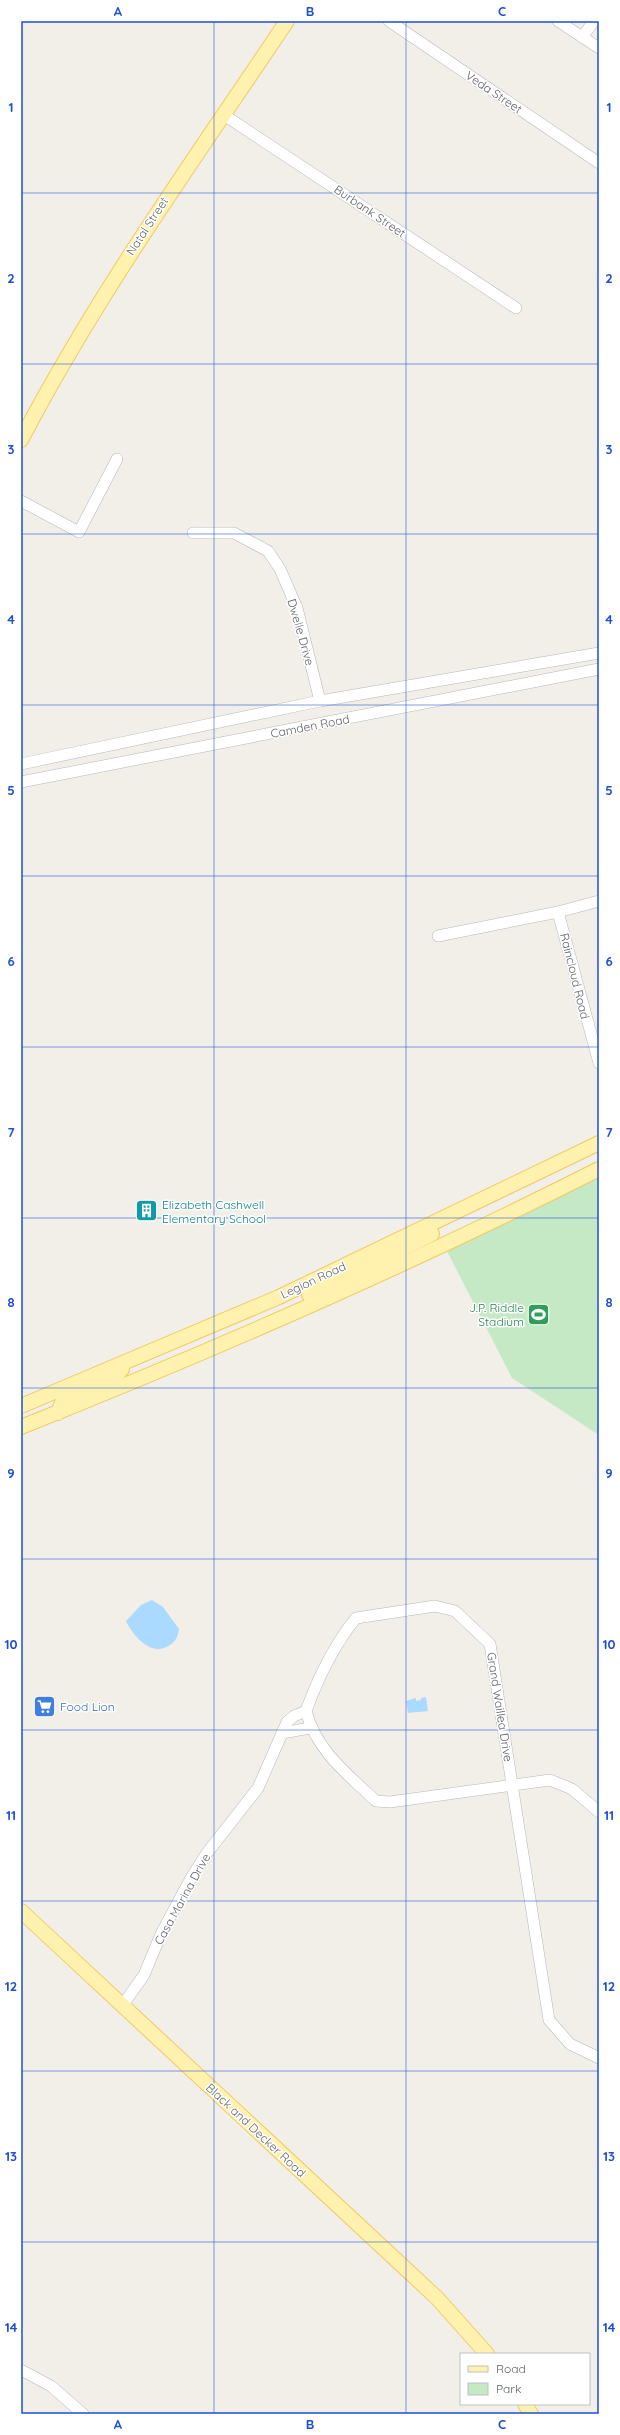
<svg xmlns="http://www.w3.org/2000/svg" width="620" height="2435" font-family="Quicksand,sans-serif">
<style>
.green{fill:#c5e8c5}
.water{fill:#aadaff}
.lines{fill:none;stroke-linecap:round;stroke-linejoin:round}
.minor-casing{stroke:#b5b8bc;stroke-width:12}
.major-casing{stroke:#f2c960;stroke-width:16}
.minor{stroke:#fff;stroke-width:11}
.major{stroke:#fff2af;stroke-width:14}
.grid{fill:none;stroke:#1d4ed8;stroke-width:1;stroke-opacity:0.55}
.labels{text-anchor:middle;dominant-baseline:central;stroke-width:3;stroke-linejoin:round;paint-order:stroke}
.street-label{font-size:12px;fill:#5f6368;stroke:#fff}
.culture-label{font-size:12px;fill:#0d838f;stroke:#fff;text-anchor:start}
.leisure-label{font-size:12px;fill:#27864d;stroke:#fff;text-anchor:end}
.shop-label{font-size:12px;fill:#366cbe;stroke:#fff;text-anchor:start}
.neatline{fill:none;stroke:#1d4ed8;stroke-width:1.5}
.grid-label{font-size:13px;text-anchor:middle;font-weight:bold;fill:#1d4ed8}
</style>
<rect width="100%" height="100%" fill="#f1efe8"/>
<polygon class="green" points="599,1174 599,1435 512,1378 447,1251"/>
<g class="water">
<path d="M152,1600l11,7 16,22c-1,7 -3,12 -9,16 -18,13 -37,-9 -44,-24l15,-16z"/>
<polygon points="426,1697 428,1711 408,1713 406,1701 416,1698 416,1701 421,1700 421,1698"/>
</g>
<g class="lines">
<defs>
<g id="minor">
<polyline points="389,21 599,163"/>
<polyline points="558,21 599,48"/>
<polyline points="582,37 594,21"/>
<polyline points="224,115 516,308"/>
<polyline points="21,501 79,532 117,459"/>
<polyline points="193,533 234,533 268,551 280,569 297,608 320,701"/>
<polyline points="21,764 320,701 599,653"/>
<polyline points="21,782 599,669"/>
<polyline points="558,912 599,1063"/>
<polyline points="438,936 558,912 599,901"/>
<path d="M306,1711c12,-33 28,-66 50,-93l79,-12 20,5 35,33 59,376 21,24 29,14"/>
<path d="M306,1711c10,39 41,63 70,90l14,1 160,-22 22,9 27,23"/>
<polyline points="282,1733 310,1728"/>
<polyline points="122,2006 144,1975 161,1934 191,1878 207,1853 258,1788 287,1722 294,1716 306,1711"/>
<polyline points="21,2370 51,2386 83,2414"/>
</g>
<g id="major">
<path d="M21,440c78,-149 173,-280 266,-419"/>
<polyline points="309,1295 432,1234"/>
<polyline points="21,1406 279,1297 599,1143"/>
<polyline points="58,1413 63,1400 116,1376 122,1369"/>
<path d="M21,1427c196,-78 390,-163 578,-258"/>
<polyline points="21,1911 437,2298 487,2354"/>
<polyline points="525,2404 531,2414"/>
</g>
</defs>
<use href="#minor" class="minor-casing"/>
<use href="#major" class="major-casing"/>
<use href="#minor" class="minor"/>
<use href="#major" class="major"/>
</g>
<path class="grid" d="M214,21v2393M406,21v2393M21,193h578M21,364h578M21,534h578M21,705h578M21,876h578M21,1047h578M21,1218h578M21,1388h578M21,1559h578M21,1730h578M21,1901h578M21,2071h578M21,2242h578"/>
<defs>
<symbol id="building-square" viewBox="-11 -11 22 22"><rect x="-9" y="-9" width="18" height="18" rx="4" fill="#0f9aa8" stroke="#fff"/><path d="M-4-6H4V6H1V3H-1V6H-4ZM-2.5-4.3h1.7v1.8h-1.7ZM.8-4.3h1.7v1.8H.8ZM-2.5-1h1.7V.8h-1.7ZM.8-1h1.7V.8H.8Z" fill="#fff"/></symbol>
<symbol id="stadium-square" viewBox="-11 -11 22 22"><rect x="-9" y="-9" width="18" height="18" rx="4" fill="#2e9e5b" stroke="#fff"/><path d="M0-5a6.5 5 0 1 0 0 10a6.5 5 0 1 0 0-10ZM-3.5-1.8h7v3.6h-7Z" fill="#fff"/></symbol>
<symbol id="supermarket-square" viewBox="-11 -11 22 22"><rect x="-9" y="-9" width="18" height="18" rx="4" fill="#3f7fe0" stroke="#fff"/><path d="M-6-5.5h2.5l.6 2H6L4.5 2H-2.5L-4.4-4H-6ZM-1.5 3.2a1.3 1.3 0 1 0 .1 0ZM3 3.2a1.3 1.3 0 1 0 .1 0Z" fill="#fff"/></symbol>
</defs>
<g fill-rule="evenodd">
<use href="#building-square" x="134" y="1198" width="25" height="25"/>
<use href="#stadium-square" x="526" y="1302" width="25" height="25"/>
<use href="#supermarket-square" x="32" y="1694" width="25" height="25"/>
</g>
<g class="labels">
<g class="street-label">
<text transform="translate(494 92) rotate(34)">Veda Street</text>
<text transform="translate(370 211) rotate(34)">Burbank Street</text>
<text transform="translate(147 226) rotate(-57)">Natal Street</text>
<text transform="translate(301 632) rotate(74)">Dwelle Drive</text>
<text transform="translate(310 726) rotate(-11)">Camden Road</text>
<text transform="translate(575 976) rotate(76)">Raincloud Road</text>
<text transform="translate(313 1280) rotate(-25)">Legion Road</text>
<text transform="translate(500 1707) rotate(81)">Grand Waillea Drive</text>
<text transform="translate(182 1899) rotate(-61)">Casa Marina Drive</text>
<text transform="translate(256 2130) rotate(43)">Black and Decker Road</text>
</g>
<g class="culture-label">
<text x="162" y="1204">Elizabeth Cashwell<tspan x="162" dy="14">Elementary School</tspan></text>
</g>
<g class="leisure-label">
<text x="524" y="1307">J.P. Riddle<tspan x="524" dy="14">Stadium</tspan></text>
</g>
<g class="shop-label">
<text x="60" y="1706">Food Lion</text>
</g>
</g>
<rect width="620" height="2435" fill="none" stroke="#ffffff" stroke-width="44"/>
<rect x="460" y="2353" width="130" height="52" fill="#ffffff" stroke="#bfc1c3"/>
<rect x="468" y="2366" width="20" height="6" fill="#fff2af" stroke="#bfc1c3"/>
<text x="496" y="2373" font-size="12" fill="#5f6368">Road</text>
<rect x="468" y="2383" width="20" height="12" fill="#c5e8c5" stroke="#bfc1c3"/>
<text x="496" y="2393" font-size="12" fill="#5f6368">Park</text>
<rect x="22" y="22" width="576" height="2391" class="neatline"/>
<g class="grid-label">
<text x="118" y="16">A</text>
<text x="310" y="16">B</text>
<text x="502" y="16">C</text>
<text x="11" y="112">1</text>
<text x="609" y="112">1</text>
<text x="11" y="283">2</text>
<text x="609" y="283">2</text>
<text x="11" y="454">3</text>
<text x="609" y="454">3</text>
<text x="11" y="624">4</text>
<text x="609" y="624">4</text>
<text x="11" y="795">5</text>
<text x="609" y="795">5</text>
<text x="11" y="966">6</text>
<text x="609" y="966">6</text>
<text x="11" y="1137">7</text>
<text x="609" y="1137">7</text>
<text x="11" y="1307">8</text>
<text x="609" y="1307">8</text>
<text x="11" y="1478">9</text>
<text x="609" y="1478">9</text>
<text x="11" y="1649">10</text>
<text x="609" y="1649">10</text>
<text x="11" y="1820">11</text>
<text x="609" y="1820">11</text>
<text x="11" y="1991">12</text>
<text x="609" y="1991">12</text>
<text x="11" y="2161">13</text>
<text x="609" y="2161">13</text>
<text x="11" y="2332">14</text>
<text x="609" y="2332">14</text>
<text x="118" y="2429">A</text>
<text x="310" y="2429">B</text>
<text x="502" y="2429">C</text>
</g>
</svg>
